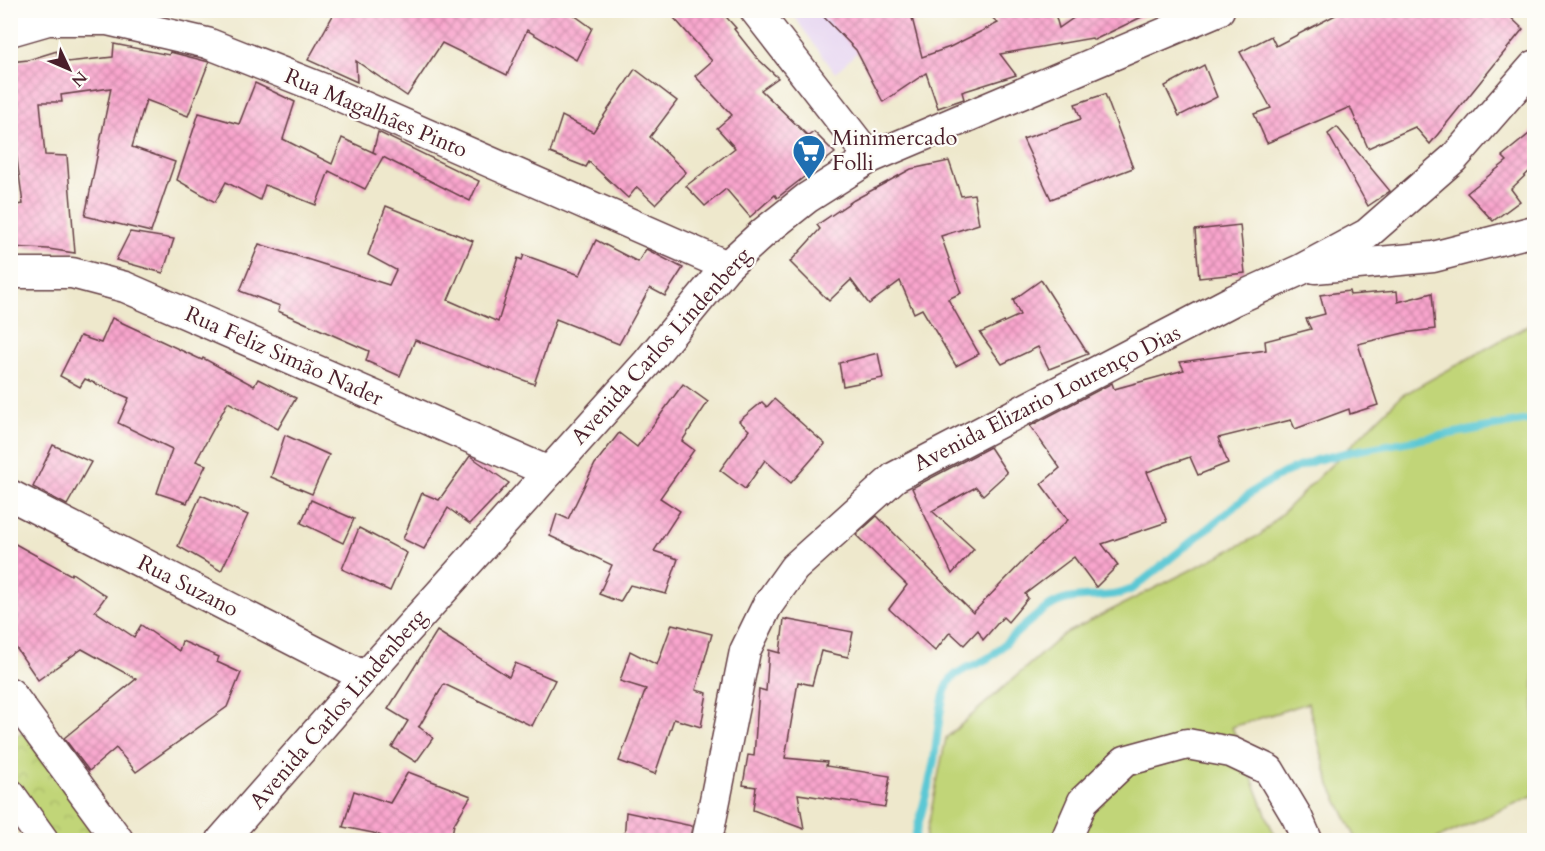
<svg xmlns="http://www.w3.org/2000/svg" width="1545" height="851" font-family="Cardo,serif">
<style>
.built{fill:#e5d3f1}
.grass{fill:#c1d578;stroke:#867a52;stroke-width:1.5}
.park{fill:url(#park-crowns);stroke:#867a52;stroke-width:1.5}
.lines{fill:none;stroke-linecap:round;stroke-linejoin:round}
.stream{stroke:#5cc8d4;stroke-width:8}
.building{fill:url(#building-cross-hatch)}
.minor-casing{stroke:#633d43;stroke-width:33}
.minor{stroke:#fff;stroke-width:30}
.labels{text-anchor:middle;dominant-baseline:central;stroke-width:4.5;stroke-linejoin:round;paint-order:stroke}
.street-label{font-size:22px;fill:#4a1f2b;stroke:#fdfcf7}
.poi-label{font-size:22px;fill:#4a1f2b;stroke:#fdfcf7;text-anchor:start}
</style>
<defs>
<pattern id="park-crowns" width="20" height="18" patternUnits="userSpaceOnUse" patternTransform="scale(1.5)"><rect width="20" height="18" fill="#c1d578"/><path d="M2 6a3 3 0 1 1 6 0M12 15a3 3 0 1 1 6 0" fill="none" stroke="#a7b668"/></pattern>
<pattern id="building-cross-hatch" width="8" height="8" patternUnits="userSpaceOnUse" patternTransform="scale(1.5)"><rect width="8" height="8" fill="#f9a5cd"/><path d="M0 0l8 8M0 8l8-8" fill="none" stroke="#cc86a7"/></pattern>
</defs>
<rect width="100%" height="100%" fill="#fdfcf7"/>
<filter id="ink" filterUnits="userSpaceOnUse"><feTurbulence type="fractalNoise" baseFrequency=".0167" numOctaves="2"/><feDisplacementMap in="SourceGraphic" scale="12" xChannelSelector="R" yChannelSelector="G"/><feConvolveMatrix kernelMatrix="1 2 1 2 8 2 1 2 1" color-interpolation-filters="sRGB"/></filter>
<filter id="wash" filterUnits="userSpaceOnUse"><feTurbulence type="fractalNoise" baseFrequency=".008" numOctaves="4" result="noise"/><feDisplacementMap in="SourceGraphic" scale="24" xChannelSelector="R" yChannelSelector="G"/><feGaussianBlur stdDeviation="1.35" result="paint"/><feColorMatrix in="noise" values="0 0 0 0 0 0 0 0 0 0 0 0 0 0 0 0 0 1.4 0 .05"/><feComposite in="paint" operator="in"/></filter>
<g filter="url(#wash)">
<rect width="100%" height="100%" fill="#eee8cc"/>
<polygon class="built" points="790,11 902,11 835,73"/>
<polygon class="grass" points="1532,323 1534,323 1534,795 1434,840 1357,840 1330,785 1308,703 1232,727 1276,840 925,840 946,738 1064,634 1260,535 1401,396"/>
<polygon class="park" points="24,732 101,840 53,840 11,780 10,739"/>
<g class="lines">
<path class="stream" d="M914,840c7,-26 15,-53 20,-80 3,-18 6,-68 17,-81 11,-13 31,-14 43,-25 14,-13 44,-43 60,-50 25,-13 55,-2 80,-16l122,-99 28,-16 32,-13 38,-9 180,-32"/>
</g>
<g id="blocks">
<g class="building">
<polygon points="336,10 567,10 592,28 576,60 527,30 507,75 442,43 407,96 356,61 357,82 308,60"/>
<polygon points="667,10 720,10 736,28 734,29 757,58 778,78 761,90 808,136 814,132 835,153 777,198 775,195 750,217 726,189 705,206 686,186 735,148 717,128 732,115 695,76 712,61"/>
<polygon points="817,10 910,10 922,57 950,47 998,23 984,10 1054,10 1059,28 1085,10 1156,10 1094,40 1092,38 1000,54 1016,75 962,92 964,99 938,108 926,73 883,102 856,50"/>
<polygon points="1345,10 1503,10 1523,29 1430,144 1415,127 1368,148 1350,107 1267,143 1254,114 1271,108 1240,52 1271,36 1276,46"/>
<polygon points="114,44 169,55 170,52 209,62 188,116 146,100 132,147 175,162 151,232 85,216 111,88 61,95 62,102 40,102 45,155 67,156 75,253 48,249 10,247 10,206 23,204 16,152 10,154 10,62 28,60 57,51 58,63 113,57"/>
<polygon points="1204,65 1217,97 1179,116 1165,86"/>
<polygon points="635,69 677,101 650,137 686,172 655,204 637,187 628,198 589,162 586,167 550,153 562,116 593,132"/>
<polygon points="255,83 295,102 283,139 332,164 342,138 377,154 373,152 378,132 479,181 470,201 383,157 365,189 329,171 316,205 265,185 260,200 226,182 215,202 177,180 199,113 239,124"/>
<polygon points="1105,94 1133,168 1051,199 1023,139 1081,119 1075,104"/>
<polygon points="1337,127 1390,191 1368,206 1328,134"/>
<polygon points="1534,130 1534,167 1511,189 1520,201 1493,221 1467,193 1507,161 1502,156"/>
<polygon points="949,161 961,196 974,194 979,224 941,236 961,293 948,299 979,354 956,366 922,309 914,313 900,281 869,304 851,280 829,301 790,262 820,229 817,225 854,200 911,169"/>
<polygon points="386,206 473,241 448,300 498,322 518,258 522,260 524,255 580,275 596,240 638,262 646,249 683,268 665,296 650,288 619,344 556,319 534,384 415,340 400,376 366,361 369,351 278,311 280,306 240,291 259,244 389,285 396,270 368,255"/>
<polygon points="1240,225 1245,273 1199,278 1195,230"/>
<polygon points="130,232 174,239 163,273 116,260"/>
<polygon points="1041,280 1088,354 1049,369 1038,347 1002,364 980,333 1020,315 1013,300"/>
<polygon points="1349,291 1350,295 1397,291 1398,302 1432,293 1435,329 1404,333 1358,344 1378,405 1350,414 1349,409 1295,429 1291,420 1218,438 1228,463 1198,475 1190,457 1147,472 1167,522 1102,544 1118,565 1096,587 1074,557 1025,594 1028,598 1008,622 1003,617 983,640 978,630 964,645 950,632 935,651 889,609 907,585 856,535 877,516 973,613 1030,554 1068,520 1041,484 1060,468 1030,426 1112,383 1114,389 1184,370 1180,362 1266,350 1265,341 1311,329 1306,319 1325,314 1320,295"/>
<polygon points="112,318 202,360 203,358 254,386 258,379 296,398 278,429 228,402 196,461 206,465 187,503 157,493 172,449 118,423 129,398 85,379 80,387 60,376 80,336 101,343"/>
<polygon points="878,353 883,378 843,386 839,363"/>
<polygon points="683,384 708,402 682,441 694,450 660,498 680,511 654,551 678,559 666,594 630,585 620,602 599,594 612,565 550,536 557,514 568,519 595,464 619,433 637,447"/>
<polygon points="774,399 825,444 791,483 765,460 745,489 720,470 749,430 739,421 762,402 767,407"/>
<polygon points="285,435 329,455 312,494 271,477"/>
<polygon points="53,445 91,462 67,505 33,487"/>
<polygon points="990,447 1007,473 983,495 976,487 932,511 974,549 952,574 912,488"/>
<polygon points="470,456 509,483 470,524 448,508 424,549 403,539 422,493 439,500"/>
<polygon points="201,495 248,515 221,571 178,546"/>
<polygon points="311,500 354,519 343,543 301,523"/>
<polygon points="359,528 407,553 390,591 342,569"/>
<polygon points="10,541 71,575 72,573 106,596 95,611 134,637 141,625 179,651 182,641 219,657 217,662 241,673 227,707 136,772 116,748 89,771 64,738 136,679 82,649 38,680 10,639"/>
<polygon points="784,619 853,632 848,657 821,651 812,685 798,682 785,758 827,762 826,766 890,776 885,807 798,794 804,829 753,810 756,787 743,785 748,755 754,756 759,689 766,691 769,650 780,653"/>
<polygon points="672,624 712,634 696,690 707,693 701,727 674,719 655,774 619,761 646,689 620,681 630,651 657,665"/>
<polygon points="437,631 509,677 515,663 555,680 532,726 444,684 419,727 418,726 433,738 416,762 392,747 408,721 388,709"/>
<polygon points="408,772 471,796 454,824 451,840 393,840 373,833 343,827 354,791 390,803"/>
<polygon points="626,812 692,826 690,840 624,840"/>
</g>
</g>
</g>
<g filter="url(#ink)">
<use href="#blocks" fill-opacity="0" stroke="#633d43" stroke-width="1.5"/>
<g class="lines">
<defs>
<g id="minor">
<polyline points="755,10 870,158"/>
<polyline points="10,31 48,20 107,20 207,43 326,90 727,266"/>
<polyline points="1315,268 1433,257 1534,231"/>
<polyline points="10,273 72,273 125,287 549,472"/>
<polyline points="10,495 365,677"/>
<polyline points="10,693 118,840"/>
<polyline points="10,794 43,840"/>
<polyline points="222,840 365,677 647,363 727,266 763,233 807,198 870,158 1219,10"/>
<polyline points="707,840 745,651 767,606 794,568 895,477 1234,300 1300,270 1367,234 1454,158 1534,66"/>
<polyline points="1066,840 1083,801 1125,761 1187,744 1231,752 1269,770 1297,817 1307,840"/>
</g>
</defs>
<use href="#minor" class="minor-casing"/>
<use href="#minor" class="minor"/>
</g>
</g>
<defs>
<symbol id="supermarket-pin" viewBox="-11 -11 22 30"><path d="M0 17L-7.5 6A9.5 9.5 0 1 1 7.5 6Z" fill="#1f6fb2" stroke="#fdfcf7"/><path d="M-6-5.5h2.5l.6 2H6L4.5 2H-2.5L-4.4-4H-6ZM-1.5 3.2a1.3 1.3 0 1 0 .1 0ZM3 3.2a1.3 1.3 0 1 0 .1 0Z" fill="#fff"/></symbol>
</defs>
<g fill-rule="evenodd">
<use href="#supermarket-pin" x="790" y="132" width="38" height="52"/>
</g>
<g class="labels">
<g class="street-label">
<text transform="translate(376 113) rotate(23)">Rua Magalhães Pinto</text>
<text transform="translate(661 346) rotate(-48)">Avenida Carlos Lindenberg</text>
<text transform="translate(284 356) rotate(24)">Rua Feliz Simão Nader</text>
<text transform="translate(1047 398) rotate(-27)">Avenida Elizario Lourenço Dias</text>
<text transform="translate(188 586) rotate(27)">Rua Suzano</text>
<text transform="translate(338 709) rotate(-49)">Avenida Carlos Lindenberg</text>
</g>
<g class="poi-label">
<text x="832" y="138">Minimercado<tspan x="832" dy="25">Folli</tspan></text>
</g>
</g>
<rect width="1545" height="851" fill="none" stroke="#fdfcf7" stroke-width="36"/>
<g transform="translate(69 69) rotate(134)" stroke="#fdfcf7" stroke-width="4.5" paint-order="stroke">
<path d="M0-4.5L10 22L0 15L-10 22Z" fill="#4a1f2b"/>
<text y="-9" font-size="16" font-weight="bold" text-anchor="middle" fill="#4a1f2b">N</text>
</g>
</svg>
